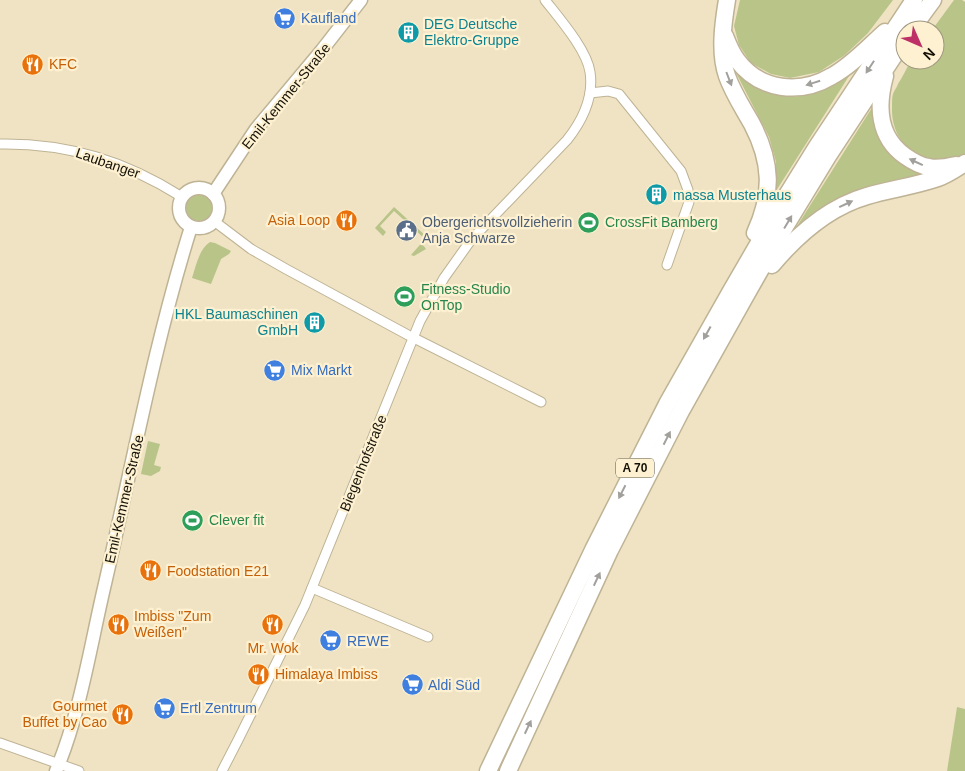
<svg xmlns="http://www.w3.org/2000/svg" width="965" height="771" font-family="Helvetica,sans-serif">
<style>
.green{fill:#b9c489}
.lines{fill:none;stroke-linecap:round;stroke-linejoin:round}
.street-casing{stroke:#bfb395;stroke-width:11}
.secondary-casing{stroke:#bfb395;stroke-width:15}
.highway-casing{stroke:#bfb395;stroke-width:19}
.street{stroke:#fff;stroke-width:9}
.secondary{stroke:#fff;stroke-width:12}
.highway{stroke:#fff;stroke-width:16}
.oneway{fill:#a1a09c}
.labels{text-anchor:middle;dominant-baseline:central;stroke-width:4.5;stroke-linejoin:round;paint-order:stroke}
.shield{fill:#fdf1d1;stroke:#5b5444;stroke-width:1}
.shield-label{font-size:12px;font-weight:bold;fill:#151107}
.shop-label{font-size:14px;fill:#366cbe;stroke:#fdf1d1;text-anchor:start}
.culture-label{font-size:14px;fill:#0d838f;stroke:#fdf1d1;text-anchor:start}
.food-label{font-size:14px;fill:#c56008;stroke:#fdf1d1;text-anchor:start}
.street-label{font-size:14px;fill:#151107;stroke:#fdf1d1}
.service-label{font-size:14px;fill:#4e5e75;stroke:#fdf1d1;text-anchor:start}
.leisure-label{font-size:14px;fill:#27864d;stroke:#fdf1d1;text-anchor:start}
</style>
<rect width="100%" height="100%" fill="#efe3c4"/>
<g class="green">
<polygon points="740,0 893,0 868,33 845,55 819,72 790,78 771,74 751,63 739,45 734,26"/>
<path d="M954,0h8l3,2v152c-38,20 -75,-7 -73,-48 0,-4 0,-9 1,-12 1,-3 4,-7 5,-10 5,-8 9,-16 13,-24h24v-30h-3z"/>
<path d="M732,65c15,16 29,28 52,30 5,1 10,2 15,1 17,-4 31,-12 46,-20h4l-73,115v-29l-7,-25z"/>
<polygon points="875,103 879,125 936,172 792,234"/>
<circle cx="199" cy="208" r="13"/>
<polygon points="394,207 427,237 426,239 427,241 423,245 426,249 414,256 411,255 425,239 394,211 380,226 386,232 383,236 375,228"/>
<path d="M210,242l5,1 16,8 -2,3 -8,5 -10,25 -19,-6c4,-12 7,-29 18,-36z"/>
<polygon points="148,441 160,444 154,465 161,467 160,471 151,476 141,474"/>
<polygon points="957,707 965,709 965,771 947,771"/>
</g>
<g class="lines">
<defs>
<g id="street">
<polyline points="590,93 608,91 619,94 681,171 688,190 689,202 667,265"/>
<path d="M0,144c68,-1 125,17 182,53"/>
<polyline points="214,221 251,249 286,269 408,335 541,402"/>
<polyline points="312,588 428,637"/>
<polyline points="0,743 79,771"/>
<path d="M222,771l16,-31 67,-135 115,-284 24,-43 27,-38 96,-100c15,-19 27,-42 23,-68 -3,-22 -31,-54 -45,-72"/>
</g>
<g id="secondary">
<circle cx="199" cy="208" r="20"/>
<polyline points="213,194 256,129 322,50 361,0"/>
<path d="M56,771c24,-57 34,-123 48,-183 28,-121 50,-243 87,-361"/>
</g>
<g id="highway">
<path d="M727,0c-4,24 -8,53 0,76 6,17 16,32 25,48 20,38 21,70 3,109"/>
<polyline points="911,30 933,0"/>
<path d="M725,36c3,8 6,16 12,24 23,31 63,35 95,16 20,-11 36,-29 53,-44"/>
<path d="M885,76c-8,29 -7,61 20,80 7,5 15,10 24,11 9,2 18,0 27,-2"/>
<path d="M772,265c25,-30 57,-58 95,-69 24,-7 48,-10 71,-18 9,-3 19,-10 27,-15"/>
<polyline points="488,771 594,548 667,404 731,291 782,203 816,148 914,0"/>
<polyline points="508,771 610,550 681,411 746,295 786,225 828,156 905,39"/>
</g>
</defs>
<use href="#street" class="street-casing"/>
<use href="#secondary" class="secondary-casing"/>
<use href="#highway" class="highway-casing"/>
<use href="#street" class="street"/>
<use href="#secondary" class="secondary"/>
<use href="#highway" class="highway"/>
</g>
<defs><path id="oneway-solid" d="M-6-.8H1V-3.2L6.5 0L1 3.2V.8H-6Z" transform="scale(1.25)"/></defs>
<g class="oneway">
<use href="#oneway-solid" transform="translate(870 67) rotate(123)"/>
<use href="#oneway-solid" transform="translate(729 79) rotate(69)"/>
<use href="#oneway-solid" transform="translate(813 83) rotate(163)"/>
<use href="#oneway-solid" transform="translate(916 162) rotate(-155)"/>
<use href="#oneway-solid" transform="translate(846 204) rotate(-25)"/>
<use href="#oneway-solid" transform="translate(788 222) rotate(-59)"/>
<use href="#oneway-solid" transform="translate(707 333) rotate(119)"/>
<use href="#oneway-solid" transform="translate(667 438) rotate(-63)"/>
<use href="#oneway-solid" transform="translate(622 492) rotate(117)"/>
<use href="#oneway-solid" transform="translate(597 579) rotate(-65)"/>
<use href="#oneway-solid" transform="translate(528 727) rotate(-65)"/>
</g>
<defs>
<symbol id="supermarket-disc" viewBox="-11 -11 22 22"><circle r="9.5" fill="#3f7fe0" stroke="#fdf1d1"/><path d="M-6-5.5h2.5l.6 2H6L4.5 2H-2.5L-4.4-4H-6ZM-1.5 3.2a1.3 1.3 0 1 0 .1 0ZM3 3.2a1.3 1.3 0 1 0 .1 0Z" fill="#fff"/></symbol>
<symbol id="building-disc" viewBox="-11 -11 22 22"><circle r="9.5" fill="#0f9aa8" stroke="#fdf1d1"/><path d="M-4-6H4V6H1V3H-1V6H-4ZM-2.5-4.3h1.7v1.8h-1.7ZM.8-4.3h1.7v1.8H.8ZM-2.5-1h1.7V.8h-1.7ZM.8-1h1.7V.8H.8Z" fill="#fff"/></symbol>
<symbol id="restaurant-disc" viewBox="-11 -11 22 22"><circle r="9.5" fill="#e8710a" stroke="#fdf1d1"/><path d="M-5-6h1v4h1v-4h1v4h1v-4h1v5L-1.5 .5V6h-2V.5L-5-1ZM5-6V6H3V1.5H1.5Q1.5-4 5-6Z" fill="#fff"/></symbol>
<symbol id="stadium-disc" viewBox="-11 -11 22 22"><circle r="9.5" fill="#2e9e5b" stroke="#fdf1d1"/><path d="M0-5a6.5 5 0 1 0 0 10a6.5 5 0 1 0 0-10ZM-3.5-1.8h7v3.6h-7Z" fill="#fff"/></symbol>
<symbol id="civic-disc" viewBox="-11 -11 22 22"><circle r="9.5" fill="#5c6f8a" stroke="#fdf1d1"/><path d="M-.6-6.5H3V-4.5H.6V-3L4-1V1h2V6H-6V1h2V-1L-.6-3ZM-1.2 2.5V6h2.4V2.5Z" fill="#fff"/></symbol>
</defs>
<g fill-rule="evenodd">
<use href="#supermarket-disc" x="272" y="6" width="25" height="25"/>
<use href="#building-disc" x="396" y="20" width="25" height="25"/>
<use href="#restaurant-disc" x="20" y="52" width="25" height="25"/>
<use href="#building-disc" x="644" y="182" width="25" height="25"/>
<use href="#restaurant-disc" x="334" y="208" width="25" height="25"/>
<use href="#stadium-disc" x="576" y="210" width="25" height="25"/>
<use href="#civic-disc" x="394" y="218" width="25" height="25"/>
<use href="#stadium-disc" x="392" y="284" width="25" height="25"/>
<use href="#building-disc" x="302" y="310" width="25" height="25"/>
<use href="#supermarket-disc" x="262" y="358" width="25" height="25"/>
<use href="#stadium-disc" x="180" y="508" width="25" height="25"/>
<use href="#restaurant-disc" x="138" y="558" width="25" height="25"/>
<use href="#restaurant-disc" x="106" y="612" width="25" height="25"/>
<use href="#restaurant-disc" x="260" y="612" width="25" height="25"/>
<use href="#supermarket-disc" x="318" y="628" width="25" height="25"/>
<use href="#restaurant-disc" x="246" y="662" width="25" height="25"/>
<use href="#supermarket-disc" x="400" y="672" width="25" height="25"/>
<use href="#supermarket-disc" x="152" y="696" width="25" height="25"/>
<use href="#restaurant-disc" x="110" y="702" width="25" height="25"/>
</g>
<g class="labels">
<rect class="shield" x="616" y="458.5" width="38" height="19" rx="4"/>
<g class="shield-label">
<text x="635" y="468">A 70</text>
</g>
<g class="shop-label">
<text x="301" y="18">Kaufland</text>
<text x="291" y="370">Mix Markt</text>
<text x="347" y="641">REWE</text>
<text x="428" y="685">Aldi Süd</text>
<text x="180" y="708">Ertl Zentrum</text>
</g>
<g class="culture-label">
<text x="424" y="24">DEG Deutsche<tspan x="424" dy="16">Elektro-Gruppe</tspan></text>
<text x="673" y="195">massa Musterhaus</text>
<text x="298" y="314" text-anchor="end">HKL Baumaschinen<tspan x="298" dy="16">GmbH</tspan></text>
</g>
<g class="food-label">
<text x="49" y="64">KFC</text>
<text x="330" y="220" text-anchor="end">Asia Loop</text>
<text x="167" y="571">Foodstation E21</text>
<text x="134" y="616">Imbiss "Zum<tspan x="134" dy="16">Weißen"</tspan></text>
<text x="273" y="648" text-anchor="middle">Mr. Wok</text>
<text x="275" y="674">Himalaya Imbiss</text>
<text x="107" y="706" text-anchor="end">Gourmet<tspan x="107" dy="16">Buffet by Cao</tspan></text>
</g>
<g class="street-label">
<text transform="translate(286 96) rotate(-51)">Emil-Kemmer-Straße</text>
<text transform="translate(108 163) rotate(19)">Laubanger</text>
<text transform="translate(363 463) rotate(-68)">Biegenhofstraße</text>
<text transform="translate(124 499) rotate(-77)">Emil-Kemmer-Straße</text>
</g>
<g class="service-label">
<text x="422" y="222">Obergerichtsvollzieherin<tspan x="422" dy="16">Anja Schwarze</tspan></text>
</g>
<g class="leisure-label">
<text x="605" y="222">CrossFit Bamberg</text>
<text x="421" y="289">Fitness-Studio<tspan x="421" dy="16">OnTop</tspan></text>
<text x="209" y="520">Clever fit</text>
</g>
</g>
<g transform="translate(920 45) rotate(135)"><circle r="24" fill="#fdf1d1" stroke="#a09780"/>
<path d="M0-4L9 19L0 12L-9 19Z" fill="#bd3166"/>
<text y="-8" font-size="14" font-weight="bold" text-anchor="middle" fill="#151107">N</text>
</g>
</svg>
